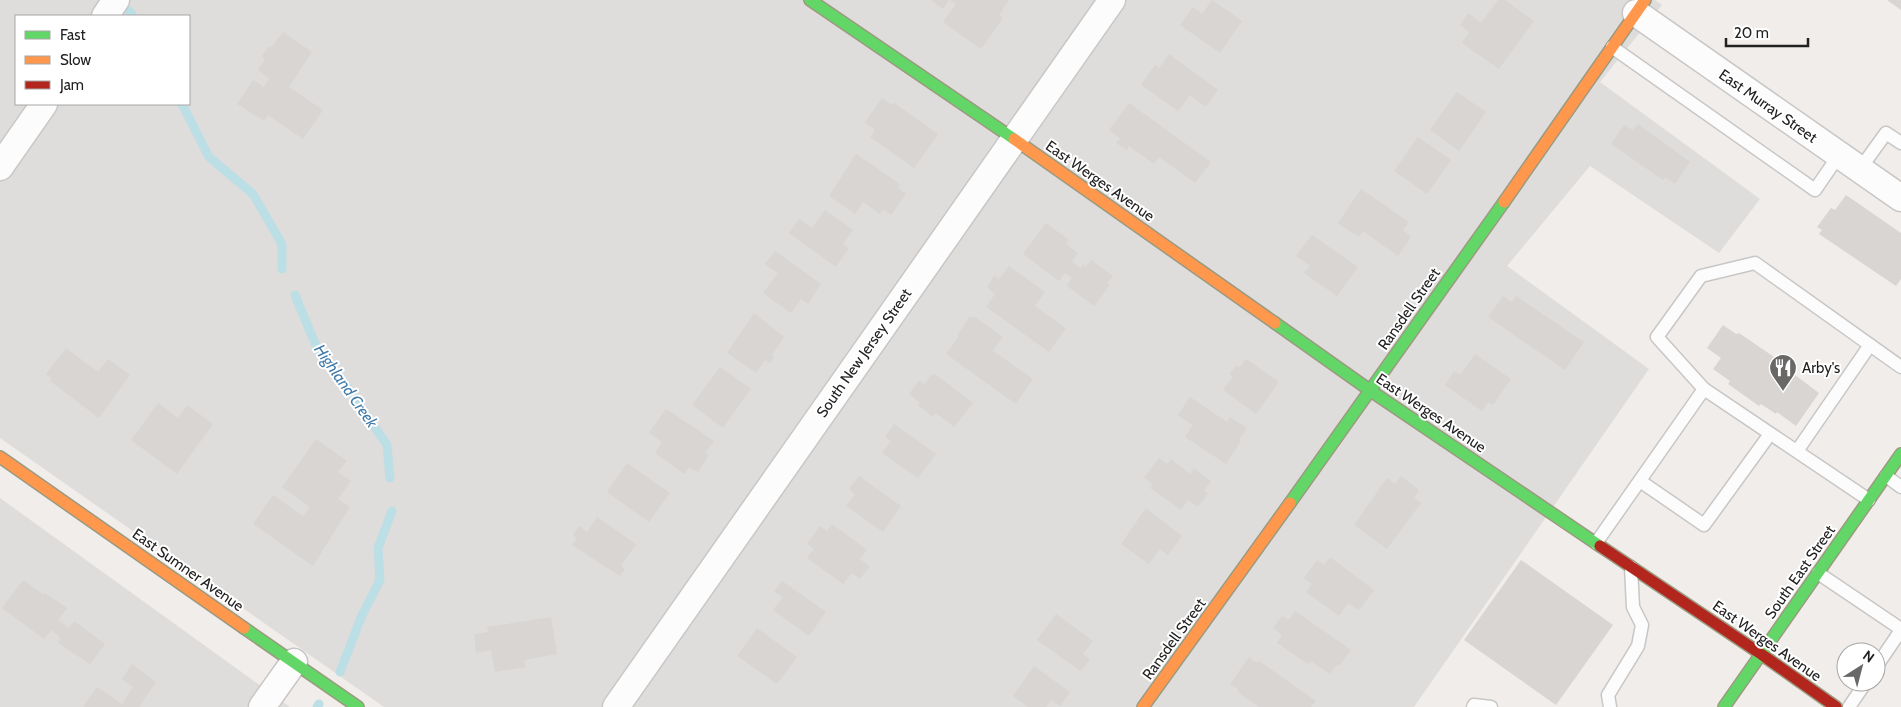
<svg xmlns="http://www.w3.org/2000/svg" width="1901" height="707" font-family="Cabin,sans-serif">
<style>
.residential{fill:#dfdddb;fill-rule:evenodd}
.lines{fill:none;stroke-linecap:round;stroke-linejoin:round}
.stream{stroke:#bcdee5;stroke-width:9}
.building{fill:#d8d5d3}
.lane-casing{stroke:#c8c7c6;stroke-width:15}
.street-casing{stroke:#c8c7c6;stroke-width:29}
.fast-casing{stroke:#9b9a80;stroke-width:14}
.slow-casing{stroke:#9b9a80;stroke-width:14}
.jam-casing{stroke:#9b9a80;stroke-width:14}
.lane{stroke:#fdfcfc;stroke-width:12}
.street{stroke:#fdfcfc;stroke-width:26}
.fast{stroke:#63d668;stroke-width:11}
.slow{stroke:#ff974d;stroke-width:11}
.jam{stroke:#b3261e;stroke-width:11}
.labels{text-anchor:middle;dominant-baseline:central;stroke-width:4;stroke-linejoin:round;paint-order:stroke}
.street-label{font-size:15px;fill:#212121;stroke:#fff}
.poi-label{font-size:15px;fill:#212121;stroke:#fff;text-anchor:start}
.water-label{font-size:16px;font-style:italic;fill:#407aa9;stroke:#fff}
</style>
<rect width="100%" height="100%" fill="#f0edea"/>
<g class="residential">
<path d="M0,0h1655l7,5 -62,77 160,117 -41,54 -129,-87 -83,100 142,103 -235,338h-1030l-384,-269zM16,16h173v88h-173z"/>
<polygon points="0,498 290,707 0,707"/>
</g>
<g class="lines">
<g class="stream">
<polyline points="129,11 133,16"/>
<polyline points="182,104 209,157 253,194 282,244 282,269"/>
<polyline points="295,295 317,348 348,388 387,445 390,478"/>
<polyline points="340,672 362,615 380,580 378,548 392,511"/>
<polyline points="317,707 319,704"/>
</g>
</g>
<g class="building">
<polygon points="931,0 949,0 943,9"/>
<polygon points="950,0 1009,0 999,15 1003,18 981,49 943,22 956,4"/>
<polygon points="1212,0 1242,21 1220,53 1180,25 1193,7 1202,14"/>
<polygon points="1498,0 1505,0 1534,21 1499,69 1462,43 1469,32 1460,25 1468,13 1481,23"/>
<polygon points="1887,0 1901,0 1901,10"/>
<polygon points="283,32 312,52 289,87 323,110 303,139 268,115 264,121 237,104 253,80 264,87 269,78 258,70 265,59 262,56 269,46 271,48"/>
<polygon points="1169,54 1218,90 1206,107 1190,95 1178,111 1141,85 1155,65 1159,68"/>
<polygon points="1457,92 1486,112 1459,151 1430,130"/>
<polygon points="882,98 892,105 894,103 938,134 914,168 870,137 875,130 865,122"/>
<polygon points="1129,103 1211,162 1195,183 1159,157 1154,164 1129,146 1127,150 1116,143 1120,138 1109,130"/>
<polygon points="1638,124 1690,162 1675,184 1665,177 1663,180 1611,144 1624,125 1633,130"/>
<polygon points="1418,137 1451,160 1427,194 1394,171"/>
<polygon points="856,154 900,184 898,188 906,194 891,215 883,209 880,214 863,202 855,214 829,196"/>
<polygon points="1361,189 1409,222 1403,230 1411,237 1398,256 1363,231 1359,237 1338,223"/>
<polygon points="1846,195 1901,233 1901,279 1896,286 1819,234 1822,230 1817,227 1831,208 1835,210"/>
<polygon points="825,210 853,230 843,244 849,248 836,267 789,233 799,219 812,228"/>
<polygon points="1046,223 1069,240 1066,244 1078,253 1072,262 1081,268 1083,265 1086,267 1091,260 1113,276 1107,283 1110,285 1094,306 1067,286 1072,278 1065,273 1059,281 1023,254"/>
<polygon points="1312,235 1358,267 1337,296 1304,273 1310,266 1296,256"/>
<polygon points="775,251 821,284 808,304 801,299 791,313 763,293 778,273 765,264"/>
<polygon points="1009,266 1045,292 1035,306 1066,328 1049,352 986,307 995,294 987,287 994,276 999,279"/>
<polygon points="1503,296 1512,302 1516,296 1584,342 1565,370 1488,317"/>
<polygon points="754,313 784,337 772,355 774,357 770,363 765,360 756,373 727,353"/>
<polygon points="970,316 973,318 974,316 1003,337 993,351 1033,379 1016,404 946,354 959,336 957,335"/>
<polygon points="1723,325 1736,334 1739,333 1789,367 1787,369 1819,393 1796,426 1777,412 1776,414 1761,404 1759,406 1728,384 1730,381 1713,369 1721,358 1707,348"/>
<polygon points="66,348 98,372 108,359 130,375 99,418 50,381 52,378 46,374"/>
<polygon points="1475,354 1511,379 1493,405 1488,402 1482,411 1445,385 1454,371 1460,375"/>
<polygon points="1246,359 1279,382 1256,414 1223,390 1233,377 1229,374 1237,365 1240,367"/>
<polygon points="720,367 751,389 723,428 692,405"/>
<polygon points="932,374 934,375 935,374 973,403 954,427 936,413 933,417 918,405 920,403 909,394 919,380 924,385"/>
<polygon points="1190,397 1227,422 1230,417 1247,428 1239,440 1241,441 1226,464 1185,437 1193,425 1178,415"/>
<polygon points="158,403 178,418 187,405 213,424 177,474 131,440"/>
<polygon points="666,409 714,441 705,453 709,455 698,472 689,467 684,474 655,453 662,442 649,433"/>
<polygon points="894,424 936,454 918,478 882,453 891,441 885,437"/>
<polygon points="316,439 347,461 338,472 351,481 338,499 350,507 313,566 253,524 273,495 303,516 310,507 282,487"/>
<polygon points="1159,458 1167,464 1171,459 1190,474 1194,468 1211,481 1204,491 1208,494 1198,507 1188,500 1181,510 1150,488 1153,484 1144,478"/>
<polygon points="627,463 670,493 649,522 607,492"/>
<polygon points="859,476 901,506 883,532 846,506 855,494 849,489"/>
<polygon points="1401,476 1419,490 1414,498 1421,503 1387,549 1354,525 1387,478 1395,484"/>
<polygon points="1146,508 1182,536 1168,555 1160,549 1149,564 1121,544"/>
<polygon points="597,517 636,544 621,566 625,569 620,576 572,545 577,538 573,535 579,526 587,532"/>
<polygon points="832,524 867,550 860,559 870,566 860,579 852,573 843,584 807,558 814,549 807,544 820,526 827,531"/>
<polygon points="1330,557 1374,590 1359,610 1348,603 1339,616 1306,592 1312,584 1304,578 1317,560 1324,565"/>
<polygon points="1521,560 1613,625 1556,705 1464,640"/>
<polygon points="23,580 44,595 45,593 67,608 58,620 69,628 74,621 105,644 90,664 58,643 61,638 51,630 44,639 2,608"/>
<polygon points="782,581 826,612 809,636 773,610 783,597 774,592"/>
<polygon points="1295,611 1351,650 1339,666 1337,664 1330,674 1311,661 1308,664 1277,643 1282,635 1273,628 1282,616 1289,620"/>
<polygon points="1056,614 1093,641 1083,654 1090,659 1081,671 1037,640"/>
<polygon points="551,617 557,654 524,660 526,667 495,672 491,650 476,653 474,634 488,632 487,627"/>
<polygon points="757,628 797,657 777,684 737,656"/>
<polygon points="1249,657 1257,663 1259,661 1316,701 1311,707 1259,707 1238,692 1239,690 1230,684"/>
<polygon points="132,664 156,682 139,707 83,707 97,687 122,704 133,687 122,679"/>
<polygon points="1034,666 1070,692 1060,706 1051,700 1046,707 1028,707 1013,696"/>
</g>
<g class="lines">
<defs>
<g id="lane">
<polyline points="1612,47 1815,190 1839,155"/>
<polyline points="1860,169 1886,133 1901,143"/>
<polyline points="1704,389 1657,337 1701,276 1755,263 1901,367"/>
<polyline points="1797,451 1870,345"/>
<polyline points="1886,476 1901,487"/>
<polyline points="1640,481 1704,525 1770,434"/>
<polyline points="1596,543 1704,389 1869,500"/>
<polyline points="1818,573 1901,629"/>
<polyline points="1876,667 1901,630"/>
<polyline points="1473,707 1474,705 1491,707"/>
<polyline points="1610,707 1608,695 1638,646 1642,625 1633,607 1631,567"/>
<polyline points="1849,707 1866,682"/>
</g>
<g id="street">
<polyline points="1636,13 1901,198"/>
<polyline points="105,16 116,0"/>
<polyline points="0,167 44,104"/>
<polyline points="262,707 294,662"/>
<polyline points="616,707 1112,0"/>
</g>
<g id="fast">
<polyline points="810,0 1014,139"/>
<polyline points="1275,323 1371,391 1600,546"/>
<polyline points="1290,503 1504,202"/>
<polyline points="244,628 358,707"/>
<polyline points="1724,707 1901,454"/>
</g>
<g id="slow">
<polyline points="1014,139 1275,323"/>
<polyline points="1504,202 1645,0"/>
<polyline points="0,457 244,628"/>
<polyline points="1143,707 1290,503"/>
</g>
<polyline id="jam" points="1600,546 1761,654 1836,707"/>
</defs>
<use href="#lane" class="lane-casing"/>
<use href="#street" class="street-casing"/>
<use href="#fast" class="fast-casing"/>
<use href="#slow" class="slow-casing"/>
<use href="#jam" class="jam-casing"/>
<use href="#lane" class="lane"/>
<use href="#street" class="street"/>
<use href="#fast" class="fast"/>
<use href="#slow" class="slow"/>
<use href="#jam" class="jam"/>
</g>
<defs>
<symbol id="restaurant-pin" viewBox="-11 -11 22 30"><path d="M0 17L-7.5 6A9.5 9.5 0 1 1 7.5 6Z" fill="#696867" stroke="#fff"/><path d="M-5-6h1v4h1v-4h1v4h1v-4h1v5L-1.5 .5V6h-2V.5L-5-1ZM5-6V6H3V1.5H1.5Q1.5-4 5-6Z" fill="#fff"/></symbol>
</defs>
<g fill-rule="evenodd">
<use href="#restaurant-pin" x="1767" y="352" width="32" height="43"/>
</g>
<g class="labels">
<g class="street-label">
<text transform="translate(1768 106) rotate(35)">East Murray Street</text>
<text transform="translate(1100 181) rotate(35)">East Werges Avenue</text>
<text transform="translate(1409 309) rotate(-55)">Ransdell Street</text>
<text transform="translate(864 353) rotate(-55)">South New Jersey Street</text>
<text transform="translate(1431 413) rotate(34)">East Werges Avenue</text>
<text transform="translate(188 570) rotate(35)">East Sumner Avenue</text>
<text transform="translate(1800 572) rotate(-55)">South East Street</text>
<text transform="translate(1174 639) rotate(-54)">Ransdell Street</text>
<text transform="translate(1767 641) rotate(35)">East Werges Avenue</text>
</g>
<g class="poi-label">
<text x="1802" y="368">Arby's</text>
</g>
<g class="water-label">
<text transform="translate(346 386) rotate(55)">Highland Creek</text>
</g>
</g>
<rect x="15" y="15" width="175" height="90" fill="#ffffff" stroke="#a6a6a6"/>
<rect x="25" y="31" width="25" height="8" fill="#63d668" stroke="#a6a6a6"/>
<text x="60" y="40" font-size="15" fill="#212121">Fast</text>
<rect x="25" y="56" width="25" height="8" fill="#ff974d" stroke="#a6a6a6"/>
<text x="60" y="65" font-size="15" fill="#212121">Slow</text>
<rect x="25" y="81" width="25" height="8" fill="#b3261e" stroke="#a6a6a6"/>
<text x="60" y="90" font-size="15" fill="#212121">Jam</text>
<g transform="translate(1861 667) rotate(36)"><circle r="24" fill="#ffffff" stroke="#a6a6a6"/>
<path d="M0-4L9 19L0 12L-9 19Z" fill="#696867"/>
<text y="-8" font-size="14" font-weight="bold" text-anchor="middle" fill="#212121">N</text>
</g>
<path d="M1726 38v8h82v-8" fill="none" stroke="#212121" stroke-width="2.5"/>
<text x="1734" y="38" font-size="15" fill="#212121" stroke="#ffffff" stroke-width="4" paint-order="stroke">20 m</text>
</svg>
